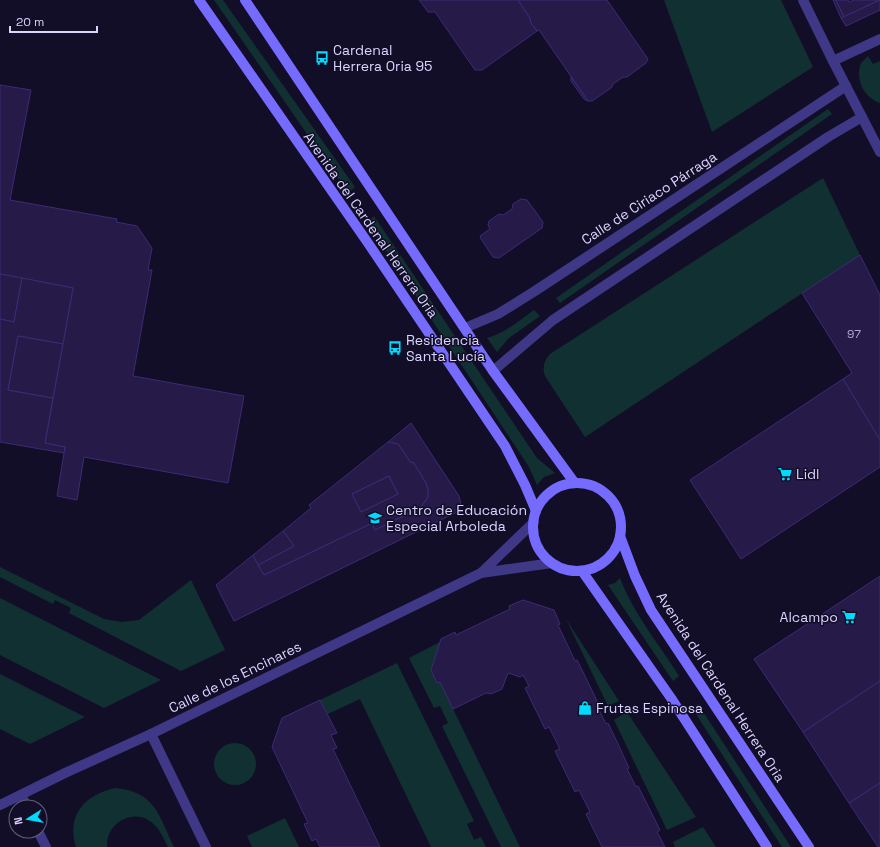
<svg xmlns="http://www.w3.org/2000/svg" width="880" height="847" font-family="'Space Grotesk',sans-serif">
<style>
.grass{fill:#113031}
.building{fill:#251a48;stroke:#3d2b75;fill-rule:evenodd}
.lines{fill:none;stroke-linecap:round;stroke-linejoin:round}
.minor{stroke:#3e3887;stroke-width:10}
.secondary{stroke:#756bff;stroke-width:10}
.labels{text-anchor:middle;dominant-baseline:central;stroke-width:3;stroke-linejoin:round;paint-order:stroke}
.number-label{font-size:12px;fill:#aea6d1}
.poi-label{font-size:14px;fill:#dbd4ff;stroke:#130e27;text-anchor:start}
.street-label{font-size:14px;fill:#dbd4ff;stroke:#130e27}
</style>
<rect width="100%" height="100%" fill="#130e27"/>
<g class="grass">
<polygon points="214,0 223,0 355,187 348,193"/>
<polygon points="664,0 781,0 813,67 712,132"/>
<path d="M868,56l5,8 7,-3v42c-15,-5 -24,-21 -20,-37 1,-4 5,-7 8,-10z"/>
<polygon points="828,109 832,114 560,303 556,298"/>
<path d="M823,178l37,77 -275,182 -40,-61c-3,-9 -1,-15 5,-22z"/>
<polygon points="374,216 537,458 555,473 544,477 537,485 529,467 367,222"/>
<path d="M534,310l6,6 -31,22 -12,14 -10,-14c18,-5 32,-17 47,-28z"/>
<polygon points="0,567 104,619 122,622 139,620 191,580 225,650 181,671 69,613 71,608 55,600 53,604 0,577"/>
<path d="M620,578c13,35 39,66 59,98l-6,5 -65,-96 7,-2z"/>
<polygon points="0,598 161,680 104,708 0,655"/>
<polygon points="566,619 619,701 608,706"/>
<polygon points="440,642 431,670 437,683 440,682 520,847 501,847 442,726 448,723 440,706 434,708 409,658"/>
<polygon points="397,663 474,821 467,824 474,840 481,837 486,847 431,847 360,699 328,714 320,700"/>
<polygon points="0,674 85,717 30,744 0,729"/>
<polygon points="698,704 791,847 782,847 692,708"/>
<polygon points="627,712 696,817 667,830 614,720"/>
<circle cx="235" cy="764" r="21"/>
<path d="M115,788c40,3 44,28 59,59h-6c-5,-10 -10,-22 -20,-27 -15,-9 -36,1 -40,18 -1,2 -1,6 -1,9h-31c-10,-32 9,-52 39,-59z"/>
<polygon points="285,818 299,847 252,847 247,836"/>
<polygon points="703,827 716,847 675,847 673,842"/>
</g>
<g class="building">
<polygon points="419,0 518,0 530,18 531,23 537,31 482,70 475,70 435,12 428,12"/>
<polygon points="518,0 607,0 648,59 646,63 627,77 623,77 613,84 611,88 592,101 588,101 539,30 537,31 531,23 530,18"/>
<polygon points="833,0 836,0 844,17 841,18"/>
<polygon points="836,0 848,0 849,2 854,0 879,0 844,17"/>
<polygon points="880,0 880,10 846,26 841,18"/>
<polygon points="571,77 588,101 584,99 571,81"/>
<polygon points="0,85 31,90 10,200 117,219 116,222 137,226 152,248 148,270 152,270 133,376 244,396 228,483 84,457 77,500 57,496 65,447 45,443 73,288 0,274"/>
<polygon points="521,199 527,200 543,222 542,228 499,258 493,257 481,239 480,236 490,229 488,225 489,221 499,214 503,215 512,209 513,204"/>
<polygon points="860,255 880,295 880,440 843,379 852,373 802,293"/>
<polygon points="0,274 22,278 14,322 0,319"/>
<polygon points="22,278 73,288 63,344 18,336 8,390 53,398 45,443 65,447 64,453 0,442 0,319 14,322"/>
<polygon points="18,336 63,344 53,398 8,390"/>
<polygon points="843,379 880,440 880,467 741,559 690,480"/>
<polygon points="411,423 459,496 461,504 457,512 234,621 216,585 253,555 264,575 372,523 375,530 421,507 428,497 428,490 426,483 413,462 411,463 398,444 388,442"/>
<path d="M388,442l10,2 13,19 2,-1 13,21 2,7v7l-7,10 -46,23 -3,-7 -108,52 -6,-10 36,-19 -11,-15 28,-23 -2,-3zM389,476l9,18 -37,18 -9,-18z"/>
<polygon points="389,476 398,494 361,512 352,494"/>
<polygon points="283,531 294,546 258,565 253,555"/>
<polygon points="880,576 880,681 803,732 754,659"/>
<polygon points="523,600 554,610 560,624 558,625 575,661 577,660 584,674 599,705 597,706 606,724 608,723 619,746 629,768 627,769 636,787 638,786 660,830 657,832 665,847 602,847 586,814 590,812 579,790 575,792 555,751 560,749 549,727 545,729 525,688 529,686 523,675 520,677 508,673 502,689 491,694 486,693 453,709 440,682 437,683 431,670 441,639 455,632 456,635 510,609 509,606"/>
<polygon points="880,681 880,783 849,803 803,732"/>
<polygon points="320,700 337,733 331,735 337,748 333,749 380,847 320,847 316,839 312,841 304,824 308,823 272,747 282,718"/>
<polygon points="880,783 880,847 878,847 849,803"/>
</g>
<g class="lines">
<g class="minor">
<polyline points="803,0 833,61 880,152"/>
<polyline points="833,61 880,39"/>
<polyline points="465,328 498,314 535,291 846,86"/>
<polyline points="493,371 553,320 828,137 862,117"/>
<polyline points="481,573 552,563"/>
<polyline points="151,734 206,847"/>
<polyline points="21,795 27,807"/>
<polyline points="0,805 65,773 151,734 481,573 534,522"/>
<polyline points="38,831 46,847"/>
</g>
<g class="secondary">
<polyline points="199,0 368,243 505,446 525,485 536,511"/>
<polyline points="245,0 493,371 574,482"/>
<circle cx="577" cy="527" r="44"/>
<polyline points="620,536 635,576 651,610 809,847"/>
<polyline points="582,571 671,698 767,847"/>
</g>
</g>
<defs>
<symbol id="bus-bare" viewBox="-9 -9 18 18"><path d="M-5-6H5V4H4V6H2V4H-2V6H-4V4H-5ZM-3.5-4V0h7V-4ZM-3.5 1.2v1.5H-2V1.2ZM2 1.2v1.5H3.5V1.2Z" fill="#00daff" stroke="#130e27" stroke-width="2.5" paint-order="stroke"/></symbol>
<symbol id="supermarket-bare" viewBox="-9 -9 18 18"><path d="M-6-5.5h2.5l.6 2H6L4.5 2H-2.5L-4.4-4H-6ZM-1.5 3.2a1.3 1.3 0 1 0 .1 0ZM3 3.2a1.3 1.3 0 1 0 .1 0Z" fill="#00daff" stroke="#130e27" stroke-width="2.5" paint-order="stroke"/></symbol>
<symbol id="school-bare" viewBox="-9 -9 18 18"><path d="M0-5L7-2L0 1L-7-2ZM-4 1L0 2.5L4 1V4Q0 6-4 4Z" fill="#00daff" stroke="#130e27" stroke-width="2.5" paint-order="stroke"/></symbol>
<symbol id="shop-bare" viewBox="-9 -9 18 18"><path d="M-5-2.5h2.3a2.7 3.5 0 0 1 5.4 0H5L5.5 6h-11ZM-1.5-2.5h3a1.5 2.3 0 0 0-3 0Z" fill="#00daff" stroke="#130e27" stroke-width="2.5" paint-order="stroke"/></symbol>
</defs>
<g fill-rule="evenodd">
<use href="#bus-bare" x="312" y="48" width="20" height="20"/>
<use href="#bus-bare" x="385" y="338" width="20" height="20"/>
<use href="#supermarket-bare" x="775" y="464" width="20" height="20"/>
<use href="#school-bare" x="365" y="508" width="20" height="20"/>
<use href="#supermarket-bare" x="839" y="607" width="20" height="20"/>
<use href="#shop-bare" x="575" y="698" width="20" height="20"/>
</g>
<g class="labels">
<g class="number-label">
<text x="854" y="334">97</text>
</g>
<g class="poi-label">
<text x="333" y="50">Cardenal<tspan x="333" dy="16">Herrera Oria 95</tspan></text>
<text x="406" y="340">Residencia<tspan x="406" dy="16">Santa Lucía</tspan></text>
<text x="796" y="474">Lidl</text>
<text x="386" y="510">Centro de Educación<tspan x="386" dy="16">Especial Arboleda</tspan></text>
<text x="838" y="617" text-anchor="end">Alcampo</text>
<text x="596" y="708">Frutas Espinosa</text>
</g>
<g class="street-label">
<text transform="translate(649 198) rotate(-33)">Calle de Ciriaco Párraga</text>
<text transform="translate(371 225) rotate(55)">Avenida del Cardenal Herrera Oria</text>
<text transform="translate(235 677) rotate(-26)">Calle de los Encinares</text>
<text transform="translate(721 687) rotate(57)">Avenida del Cardenal Herrera Oria</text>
</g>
</g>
<g transform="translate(28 819) rotate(259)"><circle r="19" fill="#130e27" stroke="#635d7d"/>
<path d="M0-3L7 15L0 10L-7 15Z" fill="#00daff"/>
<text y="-6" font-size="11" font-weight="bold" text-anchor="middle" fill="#dbd4ff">N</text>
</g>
<path d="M10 26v6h87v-6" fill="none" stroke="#dbd4ff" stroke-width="2"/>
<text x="16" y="26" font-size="12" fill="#dbd4ff" stroke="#130e27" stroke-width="3" paint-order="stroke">20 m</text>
</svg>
